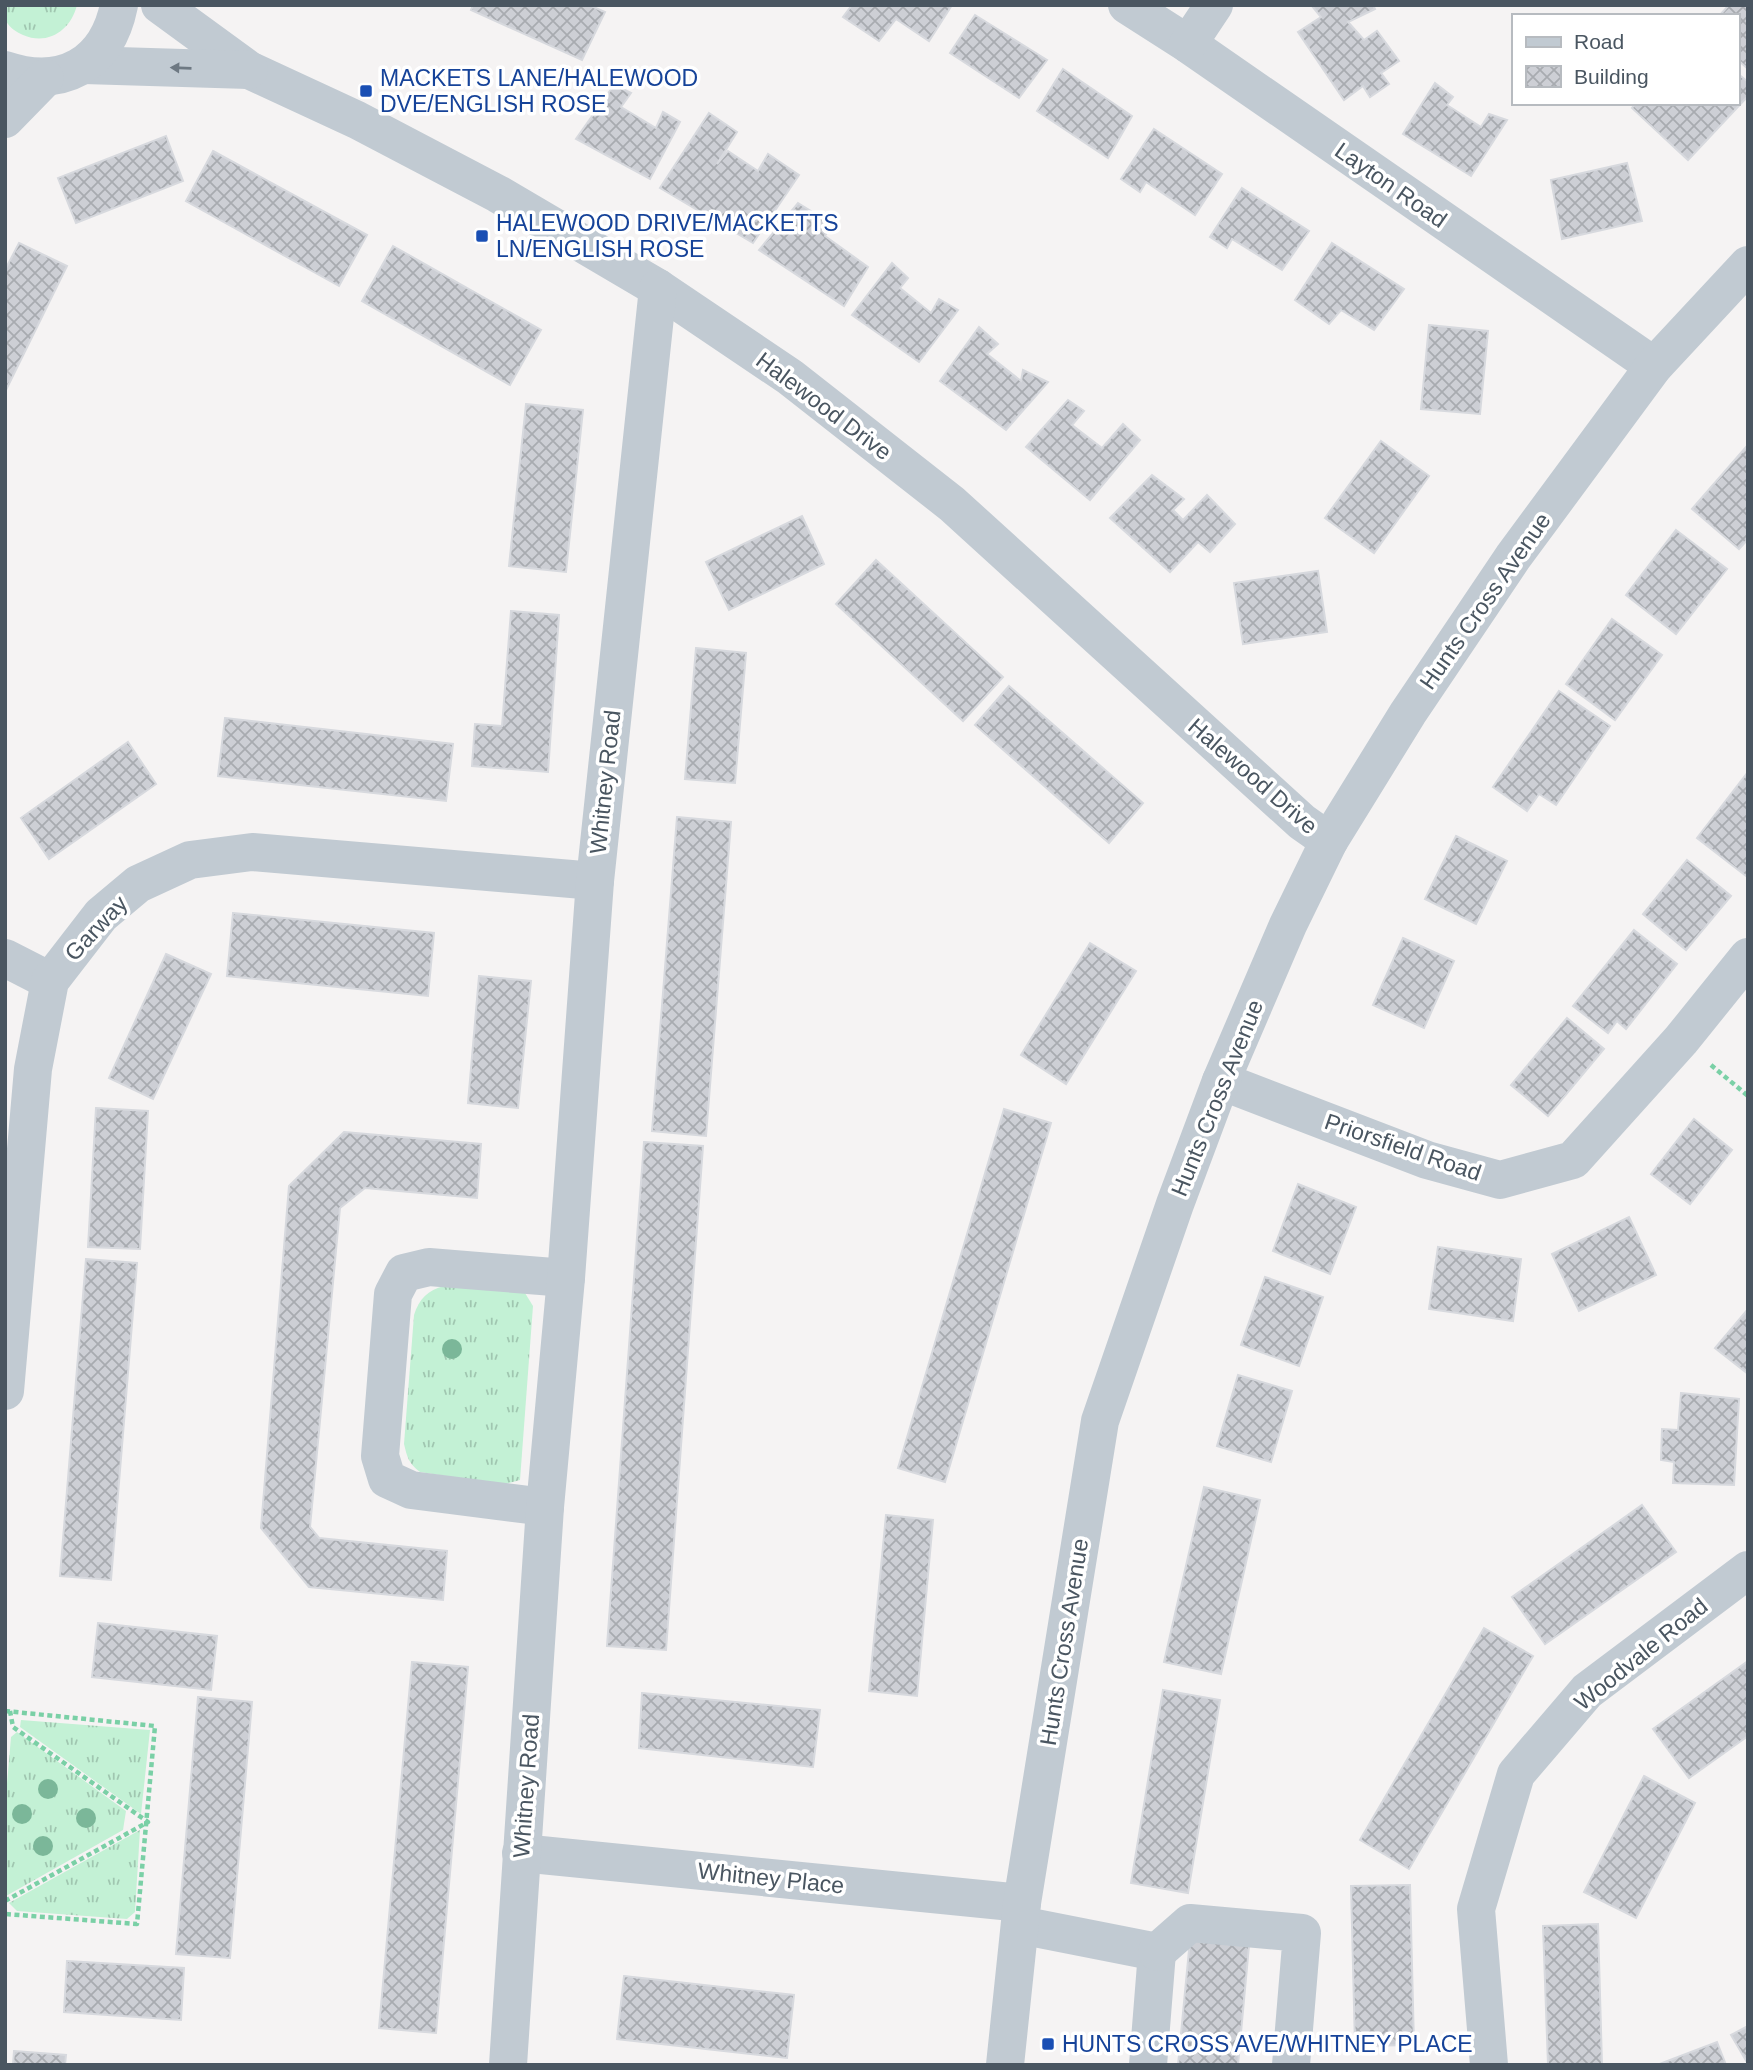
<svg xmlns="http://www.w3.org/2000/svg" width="1753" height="2070" font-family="Arial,sans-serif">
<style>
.grass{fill:url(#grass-tufts)}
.building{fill:url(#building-cross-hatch);stroke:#d7d9de;stroke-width:2}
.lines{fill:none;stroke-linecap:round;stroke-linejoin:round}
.path{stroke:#7ad0a6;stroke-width:4.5;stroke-dasharray:5 3.5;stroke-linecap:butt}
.minor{stroke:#c1cad2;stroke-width:38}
.tree{fill:#7bb799}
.oneway{fill:#6e7983}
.transit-dot{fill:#1a4fb4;stroke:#fff;stroke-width:2.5}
.labels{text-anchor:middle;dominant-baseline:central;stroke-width:7;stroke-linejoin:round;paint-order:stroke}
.transit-label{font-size:23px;fill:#164399;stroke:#fff;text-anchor:start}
.street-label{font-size:23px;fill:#4a5661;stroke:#fff}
</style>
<defs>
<pattern id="grass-tufts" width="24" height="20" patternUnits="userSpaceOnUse" patternTransform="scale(1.75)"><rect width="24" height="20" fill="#c3f1d5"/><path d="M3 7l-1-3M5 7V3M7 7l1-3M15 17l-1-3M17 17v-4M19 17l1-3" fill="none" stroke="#a0c6b0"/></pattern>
<pattern id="building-cross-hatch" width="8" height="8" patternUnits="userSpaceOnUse" patternTransform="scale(1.75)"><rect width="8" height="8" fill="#cdcfd5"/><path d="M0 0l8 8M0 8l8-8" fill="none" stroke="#a8abb0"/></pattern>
</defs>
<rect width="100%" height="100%" fill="#f5f3f3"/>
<g class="grass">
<path d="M5,5h72c-6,25 -29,41 -54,30 -7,-3 -13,-7 -17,-14 -2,-4 -1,-11 -1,-16z"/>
<path d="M444,1286l81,7 8,13 -13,174 -18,5 -82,-13c-11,-8 -13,-15 -16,-28l10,-129c5,-16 14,-25 30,-29z"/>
<polygon points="21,1720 150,1730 141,1814 20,1727"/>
<polygon points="17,1732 126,1811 123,1830 6,1896 5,1807 11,1737"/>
<polygon points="140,1830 135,1912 127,1919 17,1911 9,1903"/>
</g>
<g class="building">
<polygon points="473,5 589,5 605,12 582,60 471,10"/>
<polygon points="852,5 952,5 929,41 896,19 879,41 843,17"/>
<polygon points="1313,5 1373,5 1375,9 1348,22 1364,40 1377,31 1399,61 1381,73 1389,84 1370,97 1363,86 1344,100 1298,32 1321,17 1312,6"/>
<polygon points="1729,5 1748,5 1748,69 1737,59 1737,16 1719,16"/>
<polygon points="975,15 1047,60 1019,98 950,53"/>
<polygon points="1063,69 1132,116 1108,158 1037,111"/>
<polygon points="1737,73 1748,82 1748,96 1688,160 1632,108 1636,103 1737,103"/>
<polygon points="1435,83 1453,97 1447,105 1481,127 1489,114 1507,120 1471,176 1403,134"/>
<polygon points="614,85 631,93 621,107 656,128 663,112 680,122 650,179 576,139"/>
<polygon points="709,113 737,132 717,164 728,151 758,171 768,154 799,175 753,243 660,188"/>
<polygon points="1154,129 1222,174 1195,215 1146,182 1140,192 1121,179"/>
<polygon points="166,136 183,181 76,223 58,178"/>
<polygon points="213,151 367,235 339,286 186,201"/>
<polygon points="1627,163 1642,221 1562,239 1551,180"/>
<polygon points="1242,188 1309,231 1282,270 1232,239 1227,248 1210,237"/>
<polygon points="798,203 832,224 825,236 868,267 844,306 759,250"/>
<polygon points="19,243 67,266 5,392 5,270"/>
<polygon points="1332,243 1404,289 1374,330 1341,310 1329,324 1295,300"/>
<polygon points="393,246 541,330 510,385 362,301"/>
<polygon points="892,263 908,278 900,288 931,313 939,299 958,310 919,362 852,315"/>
<polygon points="1429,325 1488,331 1480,414 1421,409"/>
<polygon points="979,327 998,344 987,354 1021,381 1023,370 1048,382 1006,430 940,381"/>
<polygon points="1068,400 1084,411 1072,425 1102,448 1123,424 1140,440 1090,500 1026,447"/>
<polygon points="526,404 583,410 566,572 509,566"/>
<polygon points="1381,441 1429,476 1374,553 1325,518"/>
<polygon points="1747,446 1748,539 1739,549 1692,509"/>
<polygon points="1152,475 1184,499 1173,510 1183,520 1207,495 1235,524 1210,552 1198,542 1170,572 1110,518"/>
<polygon points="802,516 824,564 729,610 706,562"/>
<polygon points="1676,530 1727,569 1676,634 1626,595"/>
<polygon points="876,560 1003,677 963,721 836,604"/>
<polygon points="1318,571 1327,632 1243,644 1234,583"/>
<polygon points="511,611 559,615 548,772 472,766 475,724 502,726"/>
<polygon points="1612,619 1662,655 1615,720 1566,684"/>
<polygon points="696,648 746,653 735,783 685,779"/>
<polygon points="1009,686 1143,803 1109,843 975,725"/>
<polygon points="1559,691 1610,726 1556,805 1539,794 1527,811 1493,787"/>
<polygon points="225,718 453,744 446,801 218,776"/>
<polygon points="128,742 156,784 49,859 21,818"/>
<polygon points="1748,772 1748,874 1746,876 1697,838"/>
<polygon points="677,817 731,822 706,1136 652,1131"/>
<polygon points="1456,836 1507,861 1476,924 1425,899"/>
<polygon points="1687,860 1731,896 1686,950 1643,914"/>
<polygon points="233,913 434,933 428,996 227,976"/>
<polygon points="1634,930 1677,964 1626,1029 1617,1021 1608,1033 1573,1006"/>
<polygon points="1403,938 1454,961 1424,1028 1373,1005"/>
<polygon points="1090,943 1136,971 1066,1084 1021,1055"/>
<polygon points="166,954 211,974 153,1099 109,1078"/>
<polygon points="479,976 531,981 518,1108 468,1103"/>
<polygon points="1567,1018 1604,1049 1548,1116 1511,1085"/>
<polygon points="96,1108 148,1111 140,1249 88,1247"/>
<polygon points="1004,1109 1051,1123 945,1482 898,1468"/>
<polygon points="1694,1119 1732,1150 1690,1204 1651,1174"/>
<polygon points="344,1132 481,1144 477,1198 365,1188 340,1208 310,1527 319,1538 447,1551 443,1600 309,1587 261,1528 289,1186"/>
<polygon points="644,1142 703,1146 666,1650 607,1646"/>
<polygon points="1298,1184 1356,1207 1330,1274 1273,1251"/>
<polygon points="1629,1217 1656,1275 1579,1311 1552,1254"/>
<polygon points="1438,1247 1521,1259 1513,1321 1429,1309"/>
<polygon points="86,1259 137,1263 111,1580 60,1576"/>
<polygon points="1265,1277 1323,1297 1299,1366 1241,1345"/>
<polygon points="1748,1309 1748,1374 1715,1348"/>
<polygon points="1238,1375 1292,1391 1271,1462 1217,1446"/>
<polygon points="1681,1393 1739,1399 1734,1485 1673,1483 1674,1462 1661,1460 1662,1429 1678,1430"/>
<polygon points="1204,1487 1260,1500 1221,1674 1164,1662"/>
<polygon points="1642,1505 1676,1552 1545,1644 1512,1597"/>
<polygon points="886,1515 933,1520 917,1696 869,1691"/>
<polygon points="98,1623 217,1636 211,1690 92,1677"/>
<polygon points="1484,1628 1533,1656 1409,1869 1360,1840"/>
<polygon points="1748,1661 1748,1736 1689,1778 1653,1729"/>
<polygon points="412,1662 468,1667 436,2033 379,2028"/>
<polygon points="1163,1690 1220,1700 1188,1893 1131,1883"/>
<polygon points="642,1693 820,1710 813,1767 639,1748"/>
<polygon points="198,1697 252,1702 230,1958 176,1954"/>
<polygon points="1644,1776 1695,1803 1636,1918 1584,1892"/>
<polygon points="1410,1885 1414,2045 1355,2046 1351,1886"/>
<polygon points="1598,1924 1602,2065 1548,2065 1543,1926"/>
<polygon points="1191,1929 1250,1935 1238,2065 1178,2065"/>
<polygon points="67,1961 184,1968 181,2020 64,2012"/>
<polygon points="624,1976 794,1995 787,2058 617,2039"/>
<polygon points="1748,2026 1748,2064 1731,2035"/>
<polygon points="1717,2042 1726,2065 1657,2065"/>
<polygon points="14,2051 66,2055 65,2065 13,2065"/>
</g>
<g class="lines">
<g class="path">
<polyline points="1711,1065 1748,1096"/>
<polyline points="5,1711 155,1726 137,1924 5,1914"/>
<polyline points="5,1901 148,1822 13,1727 10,1711"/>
</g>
<g class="minor">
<polyline points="160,5 249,70 357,120 498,194 658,288 790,377 952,504 1302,822 1329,841"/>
<polyline points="1127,5 1188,44 1654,366"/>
<polyline points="1188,44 1214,5"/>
<polyline points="84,65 249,70"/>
<path d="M5,70c57,19 102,-5 114,-65"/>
<polyline points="5,119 45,78"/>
<polyline points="5,958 50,981"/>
<polyline points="1221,1081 1427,1160 1500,1180 1573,1160 1681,1040 1748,957"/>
<polyline points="5,1391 33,1069 50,981 101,915 138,884 190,860 252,852 595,881"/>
<polyline points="545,1507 411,1490 387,1479 380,1456 393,1294 404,1273 429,1267 566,1278"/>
<polyline points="521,1853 1022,1903"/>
<polyline points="1020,1925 1157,1952 1148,2065"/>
<polyline points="1157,1952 1190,1923 1302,1933 1291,2065"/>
<polyline points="508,2065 545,1507 566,1278 595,881 658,288"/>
<polyline points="1005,2065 1022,1903 1100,1421 1175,1204 1221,1081 1288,925 1329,841 1408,713 1513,557 1654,366 1748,265"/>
<polyline points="1489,2065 1476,1909 1516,1774 1587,1691 1748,1570"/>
</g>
</g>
<g class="tree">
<circle cx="452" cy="1349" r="10"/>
<circle cx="48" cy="1789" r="10"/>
<circle cx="22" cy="1814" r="10"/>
<circle cx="86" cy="1818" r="10"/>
<circle cx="43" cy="1846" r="10"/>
</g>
<defs><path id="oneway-solid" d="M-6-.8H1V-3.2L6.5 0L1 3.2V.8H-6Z" transform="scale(1.75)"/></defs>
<use class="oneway" href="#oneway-solid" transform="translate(181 68) rotate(-178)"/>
<g class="transit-dot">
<rect x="359" y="84" width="14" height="14" rx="3.5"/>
<rect x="475" y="229" width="14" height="14" rx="3.5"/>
<rect x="1041" y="2037" width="14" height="14" rx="3.5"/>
</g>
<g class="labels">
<g class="transit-label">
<text x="380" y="78">MACKETS LANE/HALEWOOD<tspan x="380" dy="26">DVE/ENGLISH ROSE</tspan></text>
<text x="496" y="223">HALEWOOD DRIVE/MACKETTS<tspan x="496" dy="26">LN/ENGLISH ROSE</tspan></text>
<text x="1062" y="2044">HUNTS CROSS AVE/WHITNEY PLACE</text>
</g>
<g class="street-label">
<text transform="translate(1391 185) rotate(35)">Layton Road</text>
<text transform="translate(824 406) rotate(37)">Halewood Drive</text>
<text transform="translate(1485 601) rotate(-55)">Hunts Cross Avenue</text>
<text transform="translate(1253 776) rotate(41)">Halewood Drive</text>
<text transform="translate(605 782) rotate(-84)">Whitney Road</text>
<text transform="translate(96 928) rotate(-47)">Garway</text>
<text transform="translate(1217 1098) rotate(-68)">Hunts Cross Avenue</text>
<text transform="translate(1403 1147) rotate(19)">Priorsfield Road</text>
<text transform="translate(1064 1642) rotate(-81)">Hunts Cross Avenue</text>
<text transform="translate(1641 1654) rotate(-39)">Woodvale Road</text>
<text transform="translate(526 1786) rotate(-86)">Whitney Road</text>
<text transform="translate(771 1878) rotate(6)">Whitney Place</text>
</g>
</g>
<rect width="1753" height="2070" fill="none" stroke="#4a5661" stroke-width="14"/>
<rect x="1512" y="14" width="228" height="91" fill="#ffffff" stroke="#b7bbc0" stroke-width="2"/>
<rect x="1526" y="37" width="35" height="10" fill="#c1cad2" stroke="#b7bbc0" stroke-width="2"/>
<text x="1574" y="49" font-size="21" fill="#4a5661">Road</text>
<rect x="1526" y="66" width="35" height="21" fill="url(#building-cross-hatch)" stroke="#b7bbc0" stroke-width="2"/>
<text x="1574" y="84" font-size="21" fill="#4a5661">Building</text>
</svg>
